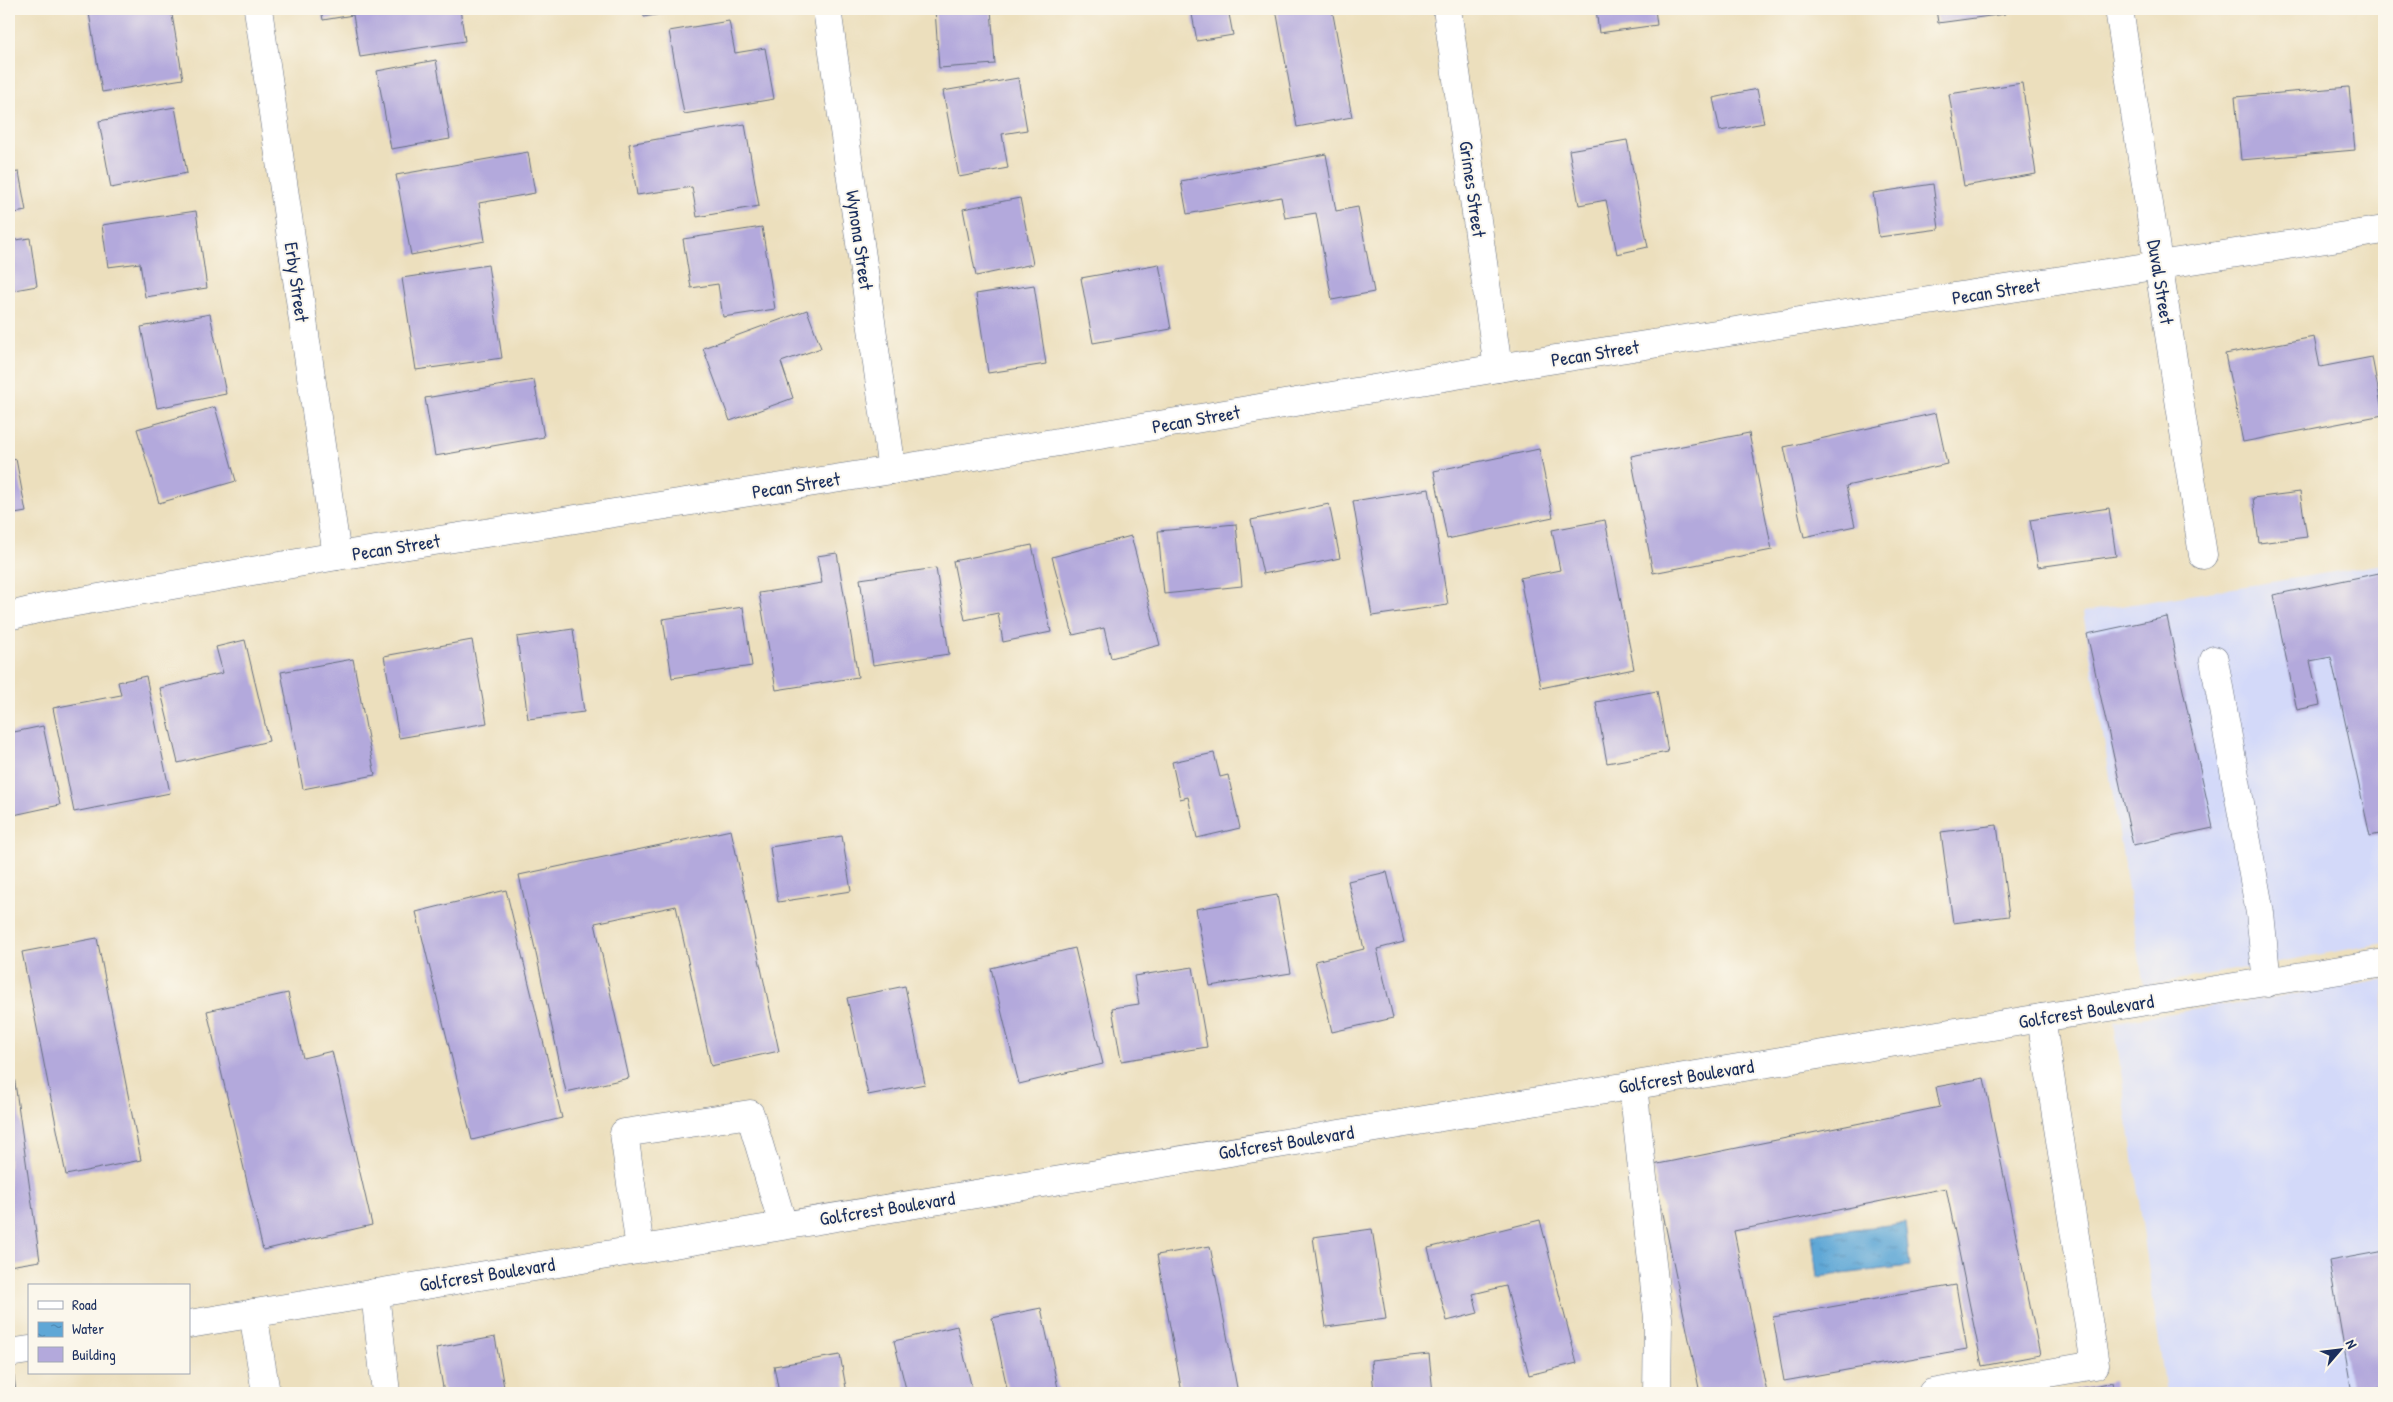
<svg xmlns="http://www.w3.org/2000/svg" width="2393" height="1402" font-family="'Patrick Hand',sans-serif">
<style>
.built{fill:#d3d9f9}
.water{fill:url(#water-ripples);stroke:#3d6b9a}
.building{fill:#b3a9dc}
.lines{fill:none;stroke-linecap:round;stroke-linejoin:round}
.minor-casing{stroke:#646d7f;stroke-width:29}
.minor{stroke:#fff;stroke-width:28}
.labels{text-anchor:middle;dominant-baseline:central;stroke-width:4;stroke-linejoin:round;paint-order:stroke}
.street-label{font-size:19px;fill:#1b2f5e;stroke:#fbf7ec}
</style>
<defs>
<pattern id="water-ripples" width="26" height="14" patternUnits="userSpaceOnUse" patternTransform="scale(1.25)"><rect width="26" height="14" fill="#5fa7d6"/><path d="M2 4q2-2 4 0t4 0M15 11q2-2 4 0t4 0" fill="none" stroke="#4e88b1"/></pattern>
</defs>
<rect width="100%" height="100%" fill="#fbf7ec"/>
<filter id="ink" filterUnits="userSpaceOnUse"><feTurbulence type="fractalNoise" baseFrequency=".02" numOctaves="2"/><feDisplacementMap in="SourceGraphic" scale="10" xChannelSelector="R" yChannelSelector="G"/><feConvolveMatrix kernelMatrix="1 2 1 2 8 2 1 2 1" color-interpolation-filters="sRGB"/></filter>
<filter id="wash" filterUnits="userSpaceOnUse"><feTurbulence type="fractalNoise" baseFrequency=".0096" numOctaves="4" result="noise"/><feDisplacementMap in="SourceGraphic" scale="20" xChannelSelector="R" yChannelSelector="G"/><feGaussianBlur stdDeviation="1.12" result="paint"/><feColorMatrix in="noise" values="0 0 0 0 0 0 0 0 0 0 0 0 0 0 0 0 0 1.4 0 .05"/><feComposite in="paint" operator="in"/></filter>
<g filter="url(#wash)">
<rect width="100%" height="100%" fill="#ecdfbd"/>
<g class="built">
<polygon points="2384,564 2384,943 2144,986 2083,612"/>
<polygon points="2384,980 2384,1393 2166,1393 2114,1022"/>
</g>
<polygon class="water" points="1905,1223 1910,1266 1817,1277 1812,1234"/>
<g id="blocks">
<g class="building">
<polygon points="115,9 171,9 183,79 102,92 89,13"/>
<polygon points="321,9 460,9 465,41 360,57 353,15 323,20"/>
<polygon points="643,9 684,9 684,10 644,17"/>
<polygon points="935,9 991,9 995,64 939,68"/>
<polygon points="1191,9 1228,9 1233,35 1197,41"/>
<polygon points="1276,9 1332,9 1352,117 1297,127"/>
<polygon points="1596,9 1655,9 1657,25 1599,33"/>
<polygon points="1936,9 2004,9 2005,14 1938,23"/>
<polygon points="729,21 735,53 765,48 774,99 684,114 669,31"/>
<polygon points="436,60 450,139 391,149 377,71"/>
<polygon points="1018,78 1027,130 1002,134 1008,168 959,177 943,91"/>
<polygon points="2022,83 2036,174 1964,186 1949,94"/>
<polygon points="2349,87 2355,150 2241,160 2235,97"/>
<polygon points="1757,89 1764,123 1720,131 1713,98"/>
<polygon points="175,107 187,173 111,188 99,121"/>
<polygon points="745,124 759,206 697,217 692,187 637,195 629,144"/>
<polygon points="1627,140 1648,247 1617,254 1606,200 1579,205 1569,150"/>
<polygon points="528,152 535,193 479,203 485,241 411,255 396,175"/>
<polygon points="1326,154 1336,211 1358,207 1374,292 1332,300 1316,213 1285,218 1281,197 1187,214 1181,181"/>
<polygon points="19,172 26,211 9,214 9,173"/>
<polygon points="1933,184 1939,229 1879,237 1873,193"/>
<polygon points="1020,198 1033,264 976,276 963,209"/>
<polygon points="196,211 207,288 145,297 140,263 108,267 102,225"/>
<polygon points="762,227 775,309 723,317 718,284 691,288 683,239"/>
<polygon points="30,238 37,286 9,291 9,241"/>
<polygon points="1159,264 1171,329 1093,343 1081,278"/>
<polygon points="488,265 502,358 416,370 402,278"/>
<polygon points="1034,285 1046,364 988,373 976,294"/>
<polygon points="807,310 821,348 781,362 793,398 730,421 703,348"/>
<polygon points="210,314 226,394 157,408 141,327"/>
<polygon points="2314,337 2320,367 2372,357 2383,415 2243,442 2225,354"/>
<polygon points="534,380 544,437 435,456 425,398"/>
<polygon points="215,407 236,481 159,503 137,429"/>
<polygon points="1936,413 1947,464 1846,486 1855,526 1804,537 1784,447"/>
<polygon points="1749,433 1772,550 1653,573 1631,456"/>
<polygon points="1539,449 1553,517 1447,539 1434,471"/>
<polygon points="16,459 26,512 9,515 9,461"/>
<polygon points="1429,489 1448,605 1372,616 1353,501"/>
<polygon points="2300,492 2307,537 2259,543 2253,498"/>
<polygon points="1329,504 1340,558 1263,574 1251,520"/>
<polygon points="2109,508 2116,556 2038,567 2030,520"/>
<polygon points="1605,520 1634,669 1541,688 1520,578 1560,570 1552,530"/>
<polygon points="1236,524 1242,586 1164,594 1158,531"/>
<polygon points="1131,536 1160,645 1111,658 1104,628 1073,635 1052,557"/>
<polygon points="1032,545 1051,632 1003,642 998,613 965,620 953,561"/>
<polygon points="837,553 858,677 776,690 759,593 822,583 817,556"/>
<polygon points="936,568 949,654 873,665 860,579"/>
<polygon points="2384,572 2384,833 2370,836 2331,657 2310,661 2320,705 2297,710 2273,595"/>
<polygon points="743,607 752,666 672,678 663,619"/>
<polygon points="2167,617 2213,828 2133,845 2087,634"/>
<polygon points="573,629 584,712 528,719 517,637"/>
<polygon points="245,640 269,741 178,763 160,688 223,673 216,647"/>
<polygon points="472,640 487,723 399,738 384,656"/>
<polygon points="353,659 375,775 303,789 281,672"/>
<polygon points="146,676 170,793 74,812 53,708 121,695 118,682"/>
<polygon points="1657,691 1668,752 1607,763 1596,702"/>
<polygon points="43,726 60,805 9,816 9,733"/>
<polygon points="1214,753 1220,777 1228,775 1240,828 1197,838 1188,797 1180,799 1172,762"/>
<polygon points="1997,825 2009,916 1953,923 1941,832"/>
<polygon points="731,830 779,1051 711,1066 676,906 595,923 629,1078 566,1092 519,875"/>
<polygon points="842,836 851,891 778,902 770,847"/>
<polygon points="1387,872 1404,942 1377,949 1393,1018 1332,1032 1315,961 1364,949 1348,881"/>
<polygon points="506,890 562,1118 472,1140 416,912"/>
<polygon points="1277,895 1291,973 1210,986 1196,909"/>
<polygon points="97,938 141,1160 66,1175 22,952"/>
<polygon points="1075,948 1103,1064 1019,1084 991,968"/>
<polygon points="1193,967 1207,1047 1121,1061 1112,1008 1139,1004 1134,976"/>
<polygon points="905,986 925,1084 868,1095 847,998"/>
<polygon points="288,993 303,1058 332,1051 372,1225 263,1250 207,1011"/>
<polygon points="9,1040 40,1261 9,1266"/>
<polygon points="1984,1078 2040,1355 1982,1366 1946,1188 1734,1231 1767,1393 1700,1393 1653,1165 1940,1107 1936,1087"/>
<polygon points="1540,1220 1577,1363 1529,1375 1506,1286 1473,1294 1478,1313 1447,1321 1428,1248"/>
<polygon points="1372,1229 1386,1319 1326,1327 1313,1237"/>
<polygon points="1210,1246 1238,1393 1182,1393 1157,1255"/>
<polygon points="2384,1251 2384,1387 2352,1393 2329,1261"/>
<polygon points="1956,1285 1967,1349 1784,1381 1773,1317"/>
<polygon points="1041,1308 1059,1393 1008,1393 992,1318"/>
<polygon points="957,1326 973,1393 907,1393 894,1341"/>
<polygon points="495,1337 505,1393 444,1393 436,1348"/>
<polygon points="1429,1354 1433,1393 1374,1393 1371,1360"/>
<polygon points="840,1355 847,1393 779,1393 774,1366"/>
<polygon points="9,1376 14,1376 16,1393 9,1393"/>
<polygon points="2113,1382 2115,1393 2065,1393 2065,1392"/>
</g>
</g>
</g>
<g filter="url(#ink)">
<use href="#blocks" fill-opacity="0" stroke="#646d7f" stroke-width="1"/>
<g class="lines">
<defs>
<g id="minor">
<polyline points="258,9 337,556"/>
<polyline points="827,9 892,470"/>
<polyline points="1447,9 1498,368"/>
<polyline points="2119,9 2203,555"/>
<polyline points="9,616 42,608 337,556 892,470 1498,368 2384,230"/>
<polyline points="2214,660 2260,913 2267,983"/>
<polyline points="1633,1085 1658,1318 1657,1393"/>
<polyline points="640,1249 624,1133 750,1114 783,1225"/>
<polyline points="375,1293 386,1393"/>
<polyline points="253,1313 266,1393"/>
<polyline points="189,1324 2041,1018 2384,963"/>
<polyline points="9,1353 29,1350"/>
<polyline points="1932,1393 2095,1365 2041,1018"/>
</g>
</defs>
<use href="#minor" class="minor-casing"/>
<use href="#minor" class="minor"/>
</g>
</g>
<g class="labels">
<g class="street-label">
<text transform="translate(1473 189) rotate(82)">Grimes Street</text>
<text transform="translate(860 240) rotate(82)">Wynona Street</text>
<text transform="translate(297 282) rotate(82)">Erby Street</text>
<text transform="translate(2161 282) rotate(81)">Duval Street</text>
<text transform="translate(1996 291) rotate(-9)">Pecan Street</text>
<text transform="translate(1595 353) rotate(-9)">Pecan Street</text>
<text transform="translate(1196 419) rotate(-10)">Pecan Street</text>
<text transform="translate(796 485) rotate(-9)">Pecan Street</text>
<text transform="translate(396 547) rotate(-9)">Pecan Street</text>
<text transform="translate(2086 1011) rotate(-9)">Golfcrest Boulevard</text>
<text transform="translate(1686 1076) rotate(-9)">Golfcrest Boulevard</text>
<text transform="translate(1286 1142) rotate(-9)">Golfcrest Boulevard</text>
<text transform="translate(887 1208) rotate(-9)">Golfcrest Boulevard</text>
<text transform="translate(487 1274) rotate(-9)">Golfcrest Boulevard</text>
</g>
</g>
<rect width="2393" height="1402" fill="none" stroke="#fbf7ec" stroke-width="30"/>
<rect x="28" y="1284" width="162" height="90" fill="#fbf7ec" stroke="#a1a7b3"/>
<rect x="38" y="1301" width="25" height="8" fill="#ffffff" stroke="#a1a7b3"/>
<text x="72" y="1310" font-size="15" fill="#1b2f5e">Road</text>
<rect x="38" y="1322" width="25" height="15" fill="url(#water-ripples)" stroke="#a1a7b3"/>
<text x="72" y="1334" font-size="15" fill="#1b2f5e">Water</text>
<rect x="38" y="1347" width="25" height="15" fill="#b3a9dc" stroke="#a1a7b3"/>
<text x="72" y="1360" font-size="15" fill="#1b2f5e">Building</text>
<g transform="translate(2340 1350) rotate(62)" stroke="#fbf7ec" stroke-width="4" paint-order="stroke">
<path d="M0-4L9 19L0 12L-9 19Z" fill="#1b2f5e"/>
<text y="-8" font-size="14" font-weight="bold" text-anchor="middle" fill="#1b2f5e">N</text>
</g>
</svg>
